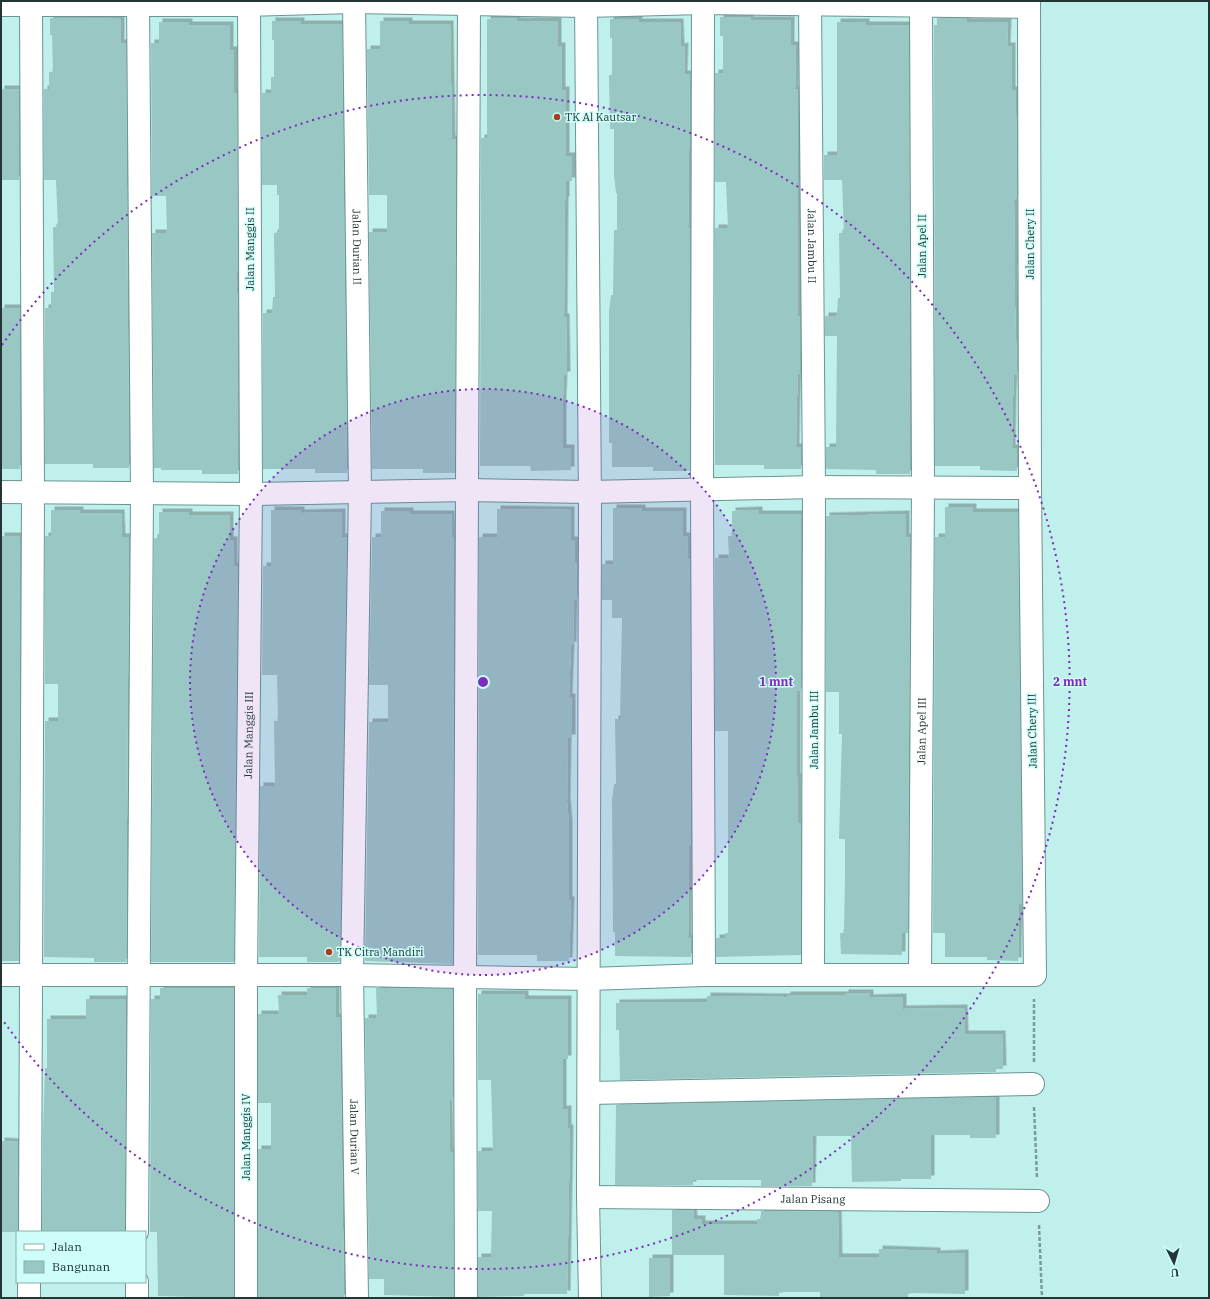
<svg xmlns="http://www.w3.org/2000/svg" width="1210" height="1299" font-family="'IBM Plex Serif',serif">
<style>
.building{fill:#99c8c4;filter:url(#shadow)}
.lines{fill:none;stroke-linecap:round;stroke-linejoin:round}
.minor-casing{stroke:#699692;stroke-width:24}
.path{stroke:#799c9a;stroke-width:2.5;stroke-dasharray:4 2;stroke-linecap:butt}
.minor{stroke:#fff;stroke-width:22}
.ring{fill:none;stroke:#7b2cbf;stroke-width:2;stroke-dasharray:2 4}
.poi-dot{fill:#a63f1a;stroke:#cdfef9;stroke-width:1.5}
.labels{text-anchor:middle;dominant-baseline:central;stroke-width:3;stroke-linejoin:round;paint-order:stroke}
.poi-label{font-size:11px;fill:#233635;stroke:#cdfef9;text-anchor:start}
.street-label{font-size:11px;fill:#233635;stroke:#cdfef9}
.centre{fill:#7b2cbf;stroke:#cdfef9;stroke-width:2}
.ring-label{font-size:12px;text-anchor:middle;font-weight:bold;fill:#7b2cbf;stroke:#cdfef9;stroke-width:3;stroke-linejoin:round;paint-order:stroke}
</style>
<defs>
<filter id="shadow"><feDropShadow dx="3.5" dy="-3.5" stdDeviation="0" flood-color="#0004"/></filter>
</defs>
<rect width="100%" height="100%" fill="#c0f0ec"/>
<g class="building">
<polygon points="720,17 751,17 750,20 791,20 791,45 796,45 795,89 798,89 798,316 800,316 800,374 798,374 797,395 796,447 801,447 801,469 764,469 764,465 715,465 715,228 728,228 726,182 715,182 715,73 723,73 723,36 720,36"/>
<polygon points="50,18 121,19 121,43 126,43 129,468 93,468 93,464 45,464 45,308 51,308 51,292 54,292 53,227 58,227 56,180 44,180 44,89 49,89 49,72 53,72 52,35 50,35"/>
<polygon points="517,18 517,21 558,21 558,46 562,46 562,90 566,90 566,156 572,156 572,181 566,181 566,200 565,200 564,317 566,317 567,375 564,375 563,397 563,448 571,448 571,470 531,471 530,466 480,466 481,138 487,138 487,19"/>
<polygon points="937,18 967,19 967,22 1008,22 1007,46 1012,46 1012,90 1016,90 1016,112 1017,181 1016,199 1014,200 1015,269 1014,269 1017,375 1014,375 1013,397 1012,448 1017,448 1017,471 980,470 980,466 935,466 934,25 937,25"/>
<polygon points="610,19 639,19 639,22 680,22 681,47 685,46 684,74 690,74 688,228 690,228 690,471 653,471 653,467 612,467 612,443 609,443 609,311 611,295 613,295 614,230 617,230 617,193 616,193 614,175 614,129 610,129 609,75 612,75 612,38 610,38"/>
<polygon points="272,21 301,21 301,24 342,24 347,473 315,473 315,469 263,469 263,313 272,313 273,297 275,297 274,233 279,232 279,195 277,195 277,185 262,185 262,93 271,93 271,77 274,77 274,40 272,40"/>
<polygon points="380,21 409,21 409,24 450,24 452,139 456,139 455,473 423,473 423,469 372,469 369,232 387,232 387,195 369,195 367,49 380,49"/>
<polygon points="159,22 189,22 189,25 230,25 230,50 234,50 234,93 237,93 238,254 237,272 236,273 238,312 238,474 202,474 202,470 161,470 161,468 154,468 152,233 167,233 166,196 152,196 151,43 159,43"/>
<polygon points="837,22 866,22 866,25 909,25 910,474 876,474 876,470 826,469 826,447 836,447 837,336 825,336 825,316 836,316 837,314 838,298 840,298 839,233 844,233 842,180 824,180 824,155 837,155"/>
<rect x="1" y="89" width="18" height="91"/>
<rect x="1" y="308" width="19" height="161"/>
<polygon points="945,507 973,507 973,512 1018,512 1022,904 1019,904 1018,961 987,960 987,957 945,957 945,933 933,933 935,537 945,537"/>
<polygon points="613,508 642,508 642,511 683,511 683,536 687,536 688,559 690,559 691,846 689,846 688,938 691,938 691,957 615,956 615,932 613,932 612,800 614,784 616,784 615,719 620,719 622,618 612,618 612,600 602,600 602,564 613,564"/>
<polygon points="497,509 571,510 571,540 575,540 575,562 577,564 577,600 574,600 573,645 571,645 569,697 572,697 572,738 568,738 567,801 569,825 569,900 571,900 569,961 537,961 537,955 478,955 479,537 497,537"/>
<polygon points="51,510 80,510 80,513 121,513 122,537 129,537 126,962 94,962 94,958 44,957 45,721 58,721 58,684 45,684 45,536 51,536"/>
<polygon points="271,510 301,510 301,513 342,512 342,537 347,537 340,961 337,962 307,962 307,957 259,957 260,786 275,786 274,721 278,721 277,675 262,675 263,566 271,566"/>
<polygon points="759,510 759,514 801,514 801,691 797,691 797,777 798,777 798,823 801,823 801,955 716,957 716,938 725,938 725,933 728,933 728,731 715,731 715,558 729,558 728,536 732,536 732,511"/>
<polygon points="381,511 410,511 410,514 451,514 452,537 454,537 453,964 365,961 369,722 388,722 388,685 369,685 372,537 381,537"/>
<polygon points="159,512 189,512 189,515 230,515 230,540 234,540 234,566 238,566 234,962 151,962 154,538 159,538"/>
<polygon points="906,514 906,537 910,537 908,933 902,933 902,955 841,954 840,933 844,933 845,876 845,839 839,839 842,734 839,734 839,692 826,692 826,516"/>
<polygon points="1,536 20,536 19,961 1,961"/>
<polygon points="160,988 234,988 234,1298 158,1296 157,1232 150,1232 151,999 160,999"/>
<polygon points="307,988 336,988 336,1017 340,1017 344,1298 258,1298 258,1149 271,1149 271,1103 258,1103 258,1014 279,1014 278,995 307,995"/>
<polygon points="376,988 453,989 453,1101 449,1101 450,1152 453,1152 454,1297 384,1295 384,1279 369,1279 365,1018 377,1018"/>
<polygon points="845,993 870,993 870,998 903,997 903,1009 964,1008 965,1034 1002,1034 1003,1069 996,1069 996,1072 620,1080 619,1030 616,1030 616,1003 707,1002 707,996 787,997 787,995 845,995"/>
<polygon points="478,994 525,994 525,999 568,999 568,1059 563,1059 563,1109 568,1109 568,1128 570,1128 567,1294 524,1294 524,1296 478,1297 478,1257 491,1257 492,1211 478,1211 478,1151 493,1151 491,1080 478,1080"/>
<polygon points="86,999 126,999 125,1232 42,1232 43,1130 45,1068 47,1068 47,1019 86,1019"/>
<polygon points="996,1097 996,1138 970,1138 970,1135 931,1135 931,1179 901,1179 901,1181 852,1182 851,1136 813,1136 812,1186 761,1186 761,1180 693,1180 693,1185 615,1185 616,1105"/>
<polygon points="1,1141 18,1142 18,1232 1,1232"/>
<polygon points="672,1210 693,1210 694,1219 702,1219 702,1224 757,1224 757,1219 761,1219 761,1211 838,1212 839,1257 879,1257 879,1249 937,1251 937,1254 965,1253 965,1294 908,1293 908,1297 820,1297 820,1292 779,1292 779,1296 724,1295 724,1255 672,1255"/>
<polygon points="649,1258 670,1258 670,1296 649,1297"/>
</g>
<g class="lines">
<defs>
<g id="minor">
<path id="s1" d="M354,1l6,491 -8,483 5,323"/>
<polyline points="586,1 590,507 588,1197 590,1298"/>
<polyline points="703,1 702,491 704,975"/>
<path id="s2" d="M810,1l4,486 -1,487"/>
<polyline points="1,5 249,5 354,2 586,6 703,3 1029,7"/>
<polyline points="1,492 251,494 467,490 590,492 814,487 1030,488"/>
<path id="s3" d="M920,974l3,-487 -2,-486"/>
<polyline points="1,975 352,975 589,979 704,975 1035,975 1030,488 1029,1"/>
<polyline points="589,1093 1033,1084"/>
<path id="s4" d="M588,1197l450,4"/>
<polyline points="30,1232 33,492 31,1"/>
<polyline points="137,1232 142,493 138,1"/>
<polyline points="29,1298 29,1282"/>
<polyline points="137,1298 137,1282"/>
<path id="s5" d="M246,1298v-322l5,-482 -2,-493"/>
<polyline points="466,1298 465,976 469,1"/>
</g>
</defs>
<use href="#minor" class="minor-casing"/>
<g class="path">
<polyline points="1034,1062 1034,999"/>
<polyline points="1034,1107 1037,1178"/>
<polyline points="1039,1225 1042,1298"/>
</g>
<use href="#minor" class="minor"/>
</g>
<circle cx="483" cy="682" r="293" fill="#7b2cbf" fill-opacity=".12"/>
<g class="ring">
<circle cx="483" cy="682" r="293"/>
<path d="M2 345A587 587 0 1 1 2 1019"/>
</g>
<g class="poi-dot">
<circle cx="557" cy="117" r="4"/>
<circle cx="329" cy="952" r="4"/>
</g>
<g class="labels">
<g class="poi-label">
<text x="565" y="117">TK Al Kautsar</text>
<text x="337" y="952">TK Citra Mandiri</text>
</g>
<g class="street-label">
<text transform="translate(1030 244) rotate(-90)">Jalan Chery II</text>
<text stroke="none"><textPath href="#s2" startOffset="245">Jalan Jambu II</textPath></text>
<text transform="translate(922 246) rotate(-90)">Jalan Apel II</text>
<text stroke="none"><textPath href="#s1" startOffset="246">Jalan Durian II</textPath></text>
<text transform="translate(250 249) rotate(-90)">Jalan Manggis II</text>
<text transform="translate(814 730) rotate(-90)">Jalan Jambu III</text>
<text stroke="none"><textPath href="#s3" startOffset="243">Jalan Apel III</textPath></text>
<text transform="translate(1032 731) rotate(-91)">Jalan Chery III</text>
<text stroke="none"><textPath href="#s5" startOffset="563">Jalan Manggis III</textPath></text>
<text stroke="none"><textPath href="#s1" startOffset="1136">Jalan Durian V</textPath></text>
<text transform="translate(246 1137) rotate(-90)">Jalan Manggis IV</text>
<text stroke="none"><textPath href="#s4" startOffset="225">Jalan Pisang</textPath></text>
</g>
</g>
<circle cx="483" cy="682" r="6" class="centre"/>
<g class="ring-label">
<text x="776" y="686">1 mnt</text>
<text x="1070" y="686">2 mnt</text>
</g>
<rect width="1210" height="1299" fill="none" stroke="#233635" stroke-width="4"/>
<rect x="16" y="1231" width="130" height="52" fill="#cdfef9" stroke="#89aeab"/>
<rect x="24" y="1244" width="20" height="6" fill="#ffffff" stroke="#89aeab"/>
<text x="52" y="1251" font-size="12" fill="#233635">Jalan</text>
<rect x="24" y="1261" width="20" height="12" fill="#99c8c4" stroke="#89aeab"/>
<text x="52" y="1271" font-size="12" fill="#233635">Bangunan</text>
<g transform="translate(1174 1263) rotate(175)" stroke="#cdfef9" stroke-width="3" paint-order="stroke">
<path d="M0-3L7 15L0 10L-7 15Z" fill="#233635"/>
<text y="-6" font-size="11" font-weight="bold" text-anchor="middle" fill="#233635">U</text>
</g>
</svg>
